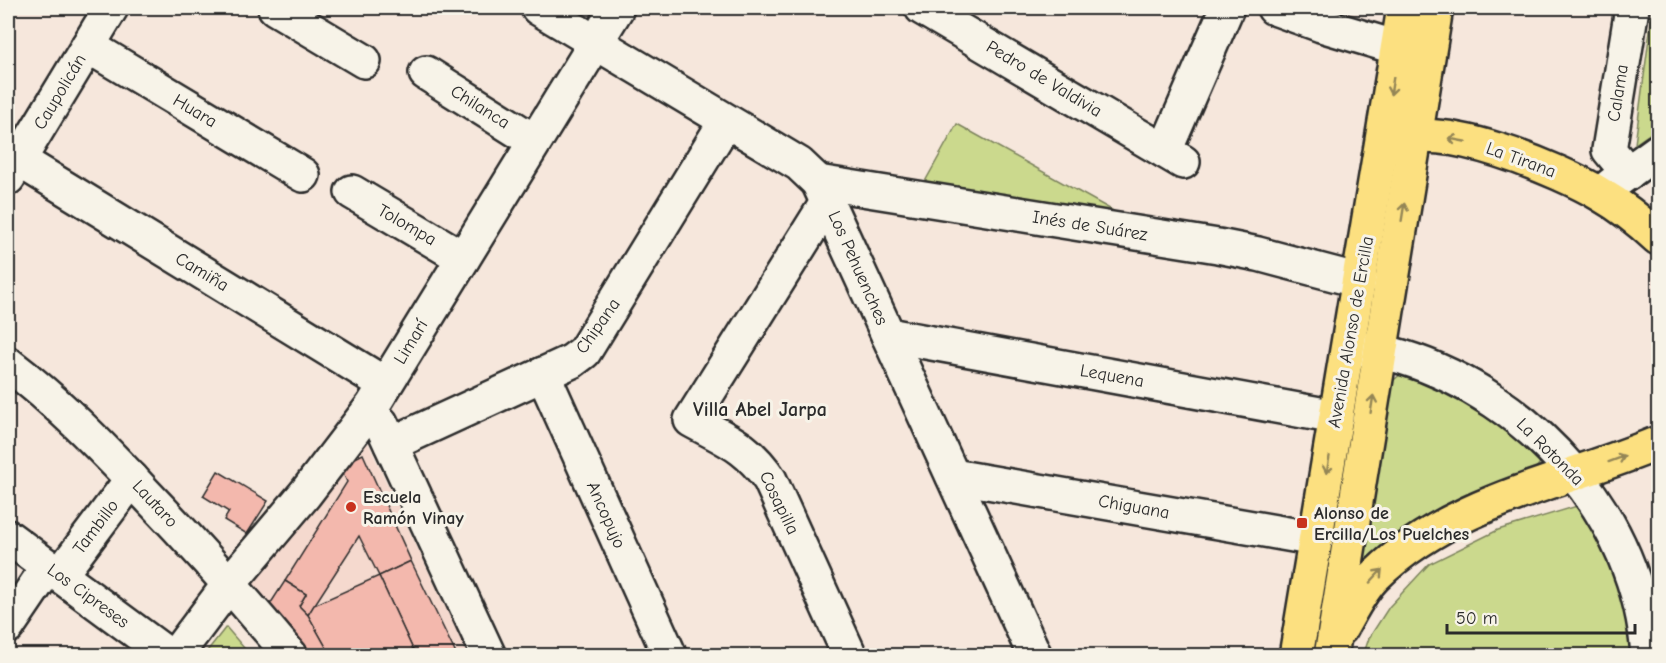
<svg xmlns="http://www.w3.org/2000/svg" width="1666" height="663" font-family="'Comic Neue',sans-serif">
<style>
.built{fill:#f5d9ce}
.green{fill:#cbd98d;stroke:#7b825c;stroke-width:1.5}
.building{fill:#f3b8ad;stroke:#2b2b2b;stroke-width:1.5}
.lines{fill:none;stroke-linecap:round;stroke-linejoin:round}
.minor-casing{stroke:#2b2b2b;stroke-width:38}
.major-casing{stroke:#2b2b2b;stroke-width:38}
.minor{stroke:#f7f3e8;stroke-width:33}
.major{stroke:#fce080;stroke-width:33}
.oneway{stroke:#948656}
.poi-dot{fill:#c8321e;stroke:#f7f3e8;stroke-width:2}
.labels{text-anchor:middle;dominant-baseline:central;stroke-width:6;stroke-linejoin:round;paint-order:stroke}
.street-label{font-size:18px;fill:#2b2b2b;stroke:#f7f3e8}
.poi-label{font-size:18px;font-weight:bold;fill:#2b2b2b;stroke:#f7f3e8;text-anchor:start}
.neighbourhood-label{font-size:20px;font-weight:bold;fill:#2b2b2b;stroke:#f7f3e8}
</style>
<rect width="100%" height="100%" fill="#f6e7dc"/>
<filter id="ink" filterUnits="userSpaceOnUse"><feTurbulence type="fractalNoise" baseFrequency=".0167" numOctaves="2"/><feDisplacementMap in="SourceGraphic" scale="12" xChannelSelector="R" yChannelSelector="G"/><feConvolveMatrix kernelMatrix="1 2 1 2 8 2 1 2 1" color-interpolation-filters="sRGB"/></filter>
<g filter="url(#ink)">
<polygon class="built" points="363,433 468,655 305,655 244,581"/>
<g class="green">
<polygon points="1653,8 1658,8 1658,128 1635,144"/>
<polygon points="957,124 1126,218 922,187"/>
<polygon points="1401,374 1465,401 1510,432 1543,459 1536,468 1519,480 1370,564 1362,552 1389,384"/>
<polygon points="1577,506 1599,534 1626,605 1634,656 1363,656 1369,638 1389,607 1429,564 1498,530"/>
<polygon points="226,627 250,655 204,655"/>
<polygon points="1036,646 1110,655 1041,655"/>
</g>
<g class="building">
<polygon points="363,454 411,561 379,576 359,536 308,615 299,606 306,594 285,581 347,482 340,466"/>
<polygon points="218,471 268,501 247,534 224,520 229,512 203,496"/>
<polygon points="411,561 457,656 416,656 379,576"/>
<polygon points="379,576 416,656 331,656 308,615 314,605"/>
<polygon points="285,581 306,594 299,606 308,615 331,656 305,656 267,609"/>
</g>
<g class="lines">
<defs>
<g id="minor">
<polyline points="275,8 364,61"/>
<polyline points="538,8 799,164 818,182 1035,656"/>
<polyline points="922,8 1183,162"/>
<polyline points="1274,8 1321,25 1398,48"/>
<polyline points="88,46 303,175"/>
<polyline points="426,73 534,141"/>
<polyline points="1165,151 1227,8"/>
<polyline points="19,160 385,384"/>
<polyline points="1628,173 1609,150 1632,8"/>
<polyline points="8,178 111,8"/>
<polyline points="818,182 1218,246 1258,254 1360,281"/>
<polyline points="1611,185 1658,151"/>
<polyline points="352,192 463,258"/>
<path d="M828,201l-137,219c34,19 57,26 79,60l80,176"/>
<polyline points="888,335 1336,417"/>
<path d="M1353,347c17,3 33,5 49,10 131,41 237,160 246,299"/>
<path d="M8,364c50,38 93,82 136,128 51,53 100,108 147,164"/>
<polyline points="543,374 670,656"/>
<polyline points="381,423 489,656"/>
<polyline points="391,444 572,361 584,352 726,121"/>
<polyline points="953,476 1316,539"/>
<polyline points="8,537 169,656"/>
<polyline points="60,575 132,479"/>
<polyline points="8,626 48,567"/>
<polyline points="175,656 230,583 305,494 373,405 617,8"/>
</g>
<g id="major">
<path d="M1397,144c36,-28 167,28 203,50 21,12 41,28 58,44"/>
<path d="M1341,628c10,-17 20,-39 35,-53 77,-75 187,-92 282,-132"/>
<polyline points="1296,656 1404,8"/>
<polyline points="1331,656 1436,8"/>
</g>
</defs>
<use href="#minor" class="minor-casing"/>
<use href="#major" class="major-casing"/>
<use href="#minor" class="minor"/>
<use href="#major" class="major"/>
</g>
<defs><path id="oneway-shaft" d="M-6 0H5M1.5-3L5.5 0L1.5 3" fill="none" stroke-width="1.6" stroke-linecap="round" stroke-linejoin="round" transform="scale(1.5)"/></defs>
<g class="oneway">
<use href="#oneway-shaft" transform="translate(1392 86) rotate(99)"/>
<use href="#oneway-shaft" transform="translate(1457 140) rotate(-169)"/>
<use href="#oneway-shaft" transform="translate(1403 212) rotate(-81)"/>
<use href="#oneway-shaft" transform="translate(1372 404) rotate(-81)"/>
<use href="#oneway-shaft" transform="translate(1617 459) rotate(-20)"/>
<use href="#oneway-shaft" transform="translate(1328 465) rotate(100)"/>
<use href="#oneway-shaft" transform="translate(1376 576) rotate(-47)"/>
</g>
</g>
<g class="poi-dot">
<circle cx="351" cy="507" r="6"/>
<rect x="1296" y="517" width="12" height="12" rx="3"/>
</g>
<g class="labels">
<g class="street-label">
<text transform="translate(1044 79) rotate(31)">Pedro de Valdivia</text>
<text transform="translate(60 92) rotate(-59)">Caupolicán</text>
<text transform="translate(1618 93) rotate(-81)">Calama</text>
<text transform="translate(480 107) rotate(32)">Chilanca</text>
<text transform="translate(195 111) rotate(31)">Huara</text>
<text transform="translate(1521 160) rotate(20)">La Tirana</text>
<text transform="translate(407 225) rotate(30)">Tolompa</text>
<text transform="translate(1090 226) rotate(9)">Inés de Suárez</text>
<text transform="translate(858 268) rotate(66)">Los Pehuenches</text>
<text transform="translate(202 272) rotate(31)">Camiña</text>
<text transform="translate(598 326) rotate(-55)">Chipana</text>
<text transform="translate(1351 332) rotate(-80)">Avenida Alonso de Ercilla</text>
<text transform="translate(411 342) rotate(-59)">Limarí</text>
<text transform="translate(1112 376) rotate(10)">Lequena</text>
<text transform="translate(1550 452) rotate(45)">La Rotonda</text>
<text transform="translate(779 503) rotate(64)">Cosapilla</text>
<text transform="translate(155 504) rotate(47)">Lautaro</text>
<text transform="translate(1134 507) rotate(10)">Chiguana</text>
<text transform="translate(606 515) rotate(66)">Ancopujo</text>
<text transform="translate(96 527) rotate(-53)">Tambillo</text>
<text transform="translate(88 596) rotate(36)">Los Cipreses</text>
</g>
<g class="poi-label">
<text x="363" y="497">Escuela<tspan x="363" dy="21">Ramón Vinay</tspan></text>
<text x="1314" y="513">Alonso de<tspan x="1314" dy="21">Ercilla/Los Puelches</tspan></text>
</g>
<g class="neighbourhood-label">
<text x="760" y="409">Villa Abel Jarpa</text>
</g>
</g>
<rect width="1666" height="663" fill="none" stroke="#f7f3e8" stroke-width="30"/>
<rect x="15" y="15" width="1636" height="633" fill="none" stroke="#2b2b2b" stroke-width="2" filter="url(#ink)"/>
<path d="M1447 624v9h188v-9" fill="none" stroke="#2b2b2b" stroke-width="3"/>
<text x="1456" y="624" font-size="18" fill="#2b2b2b" stroke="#f7f3e8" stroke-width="4.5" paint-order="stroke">50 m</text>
</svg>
